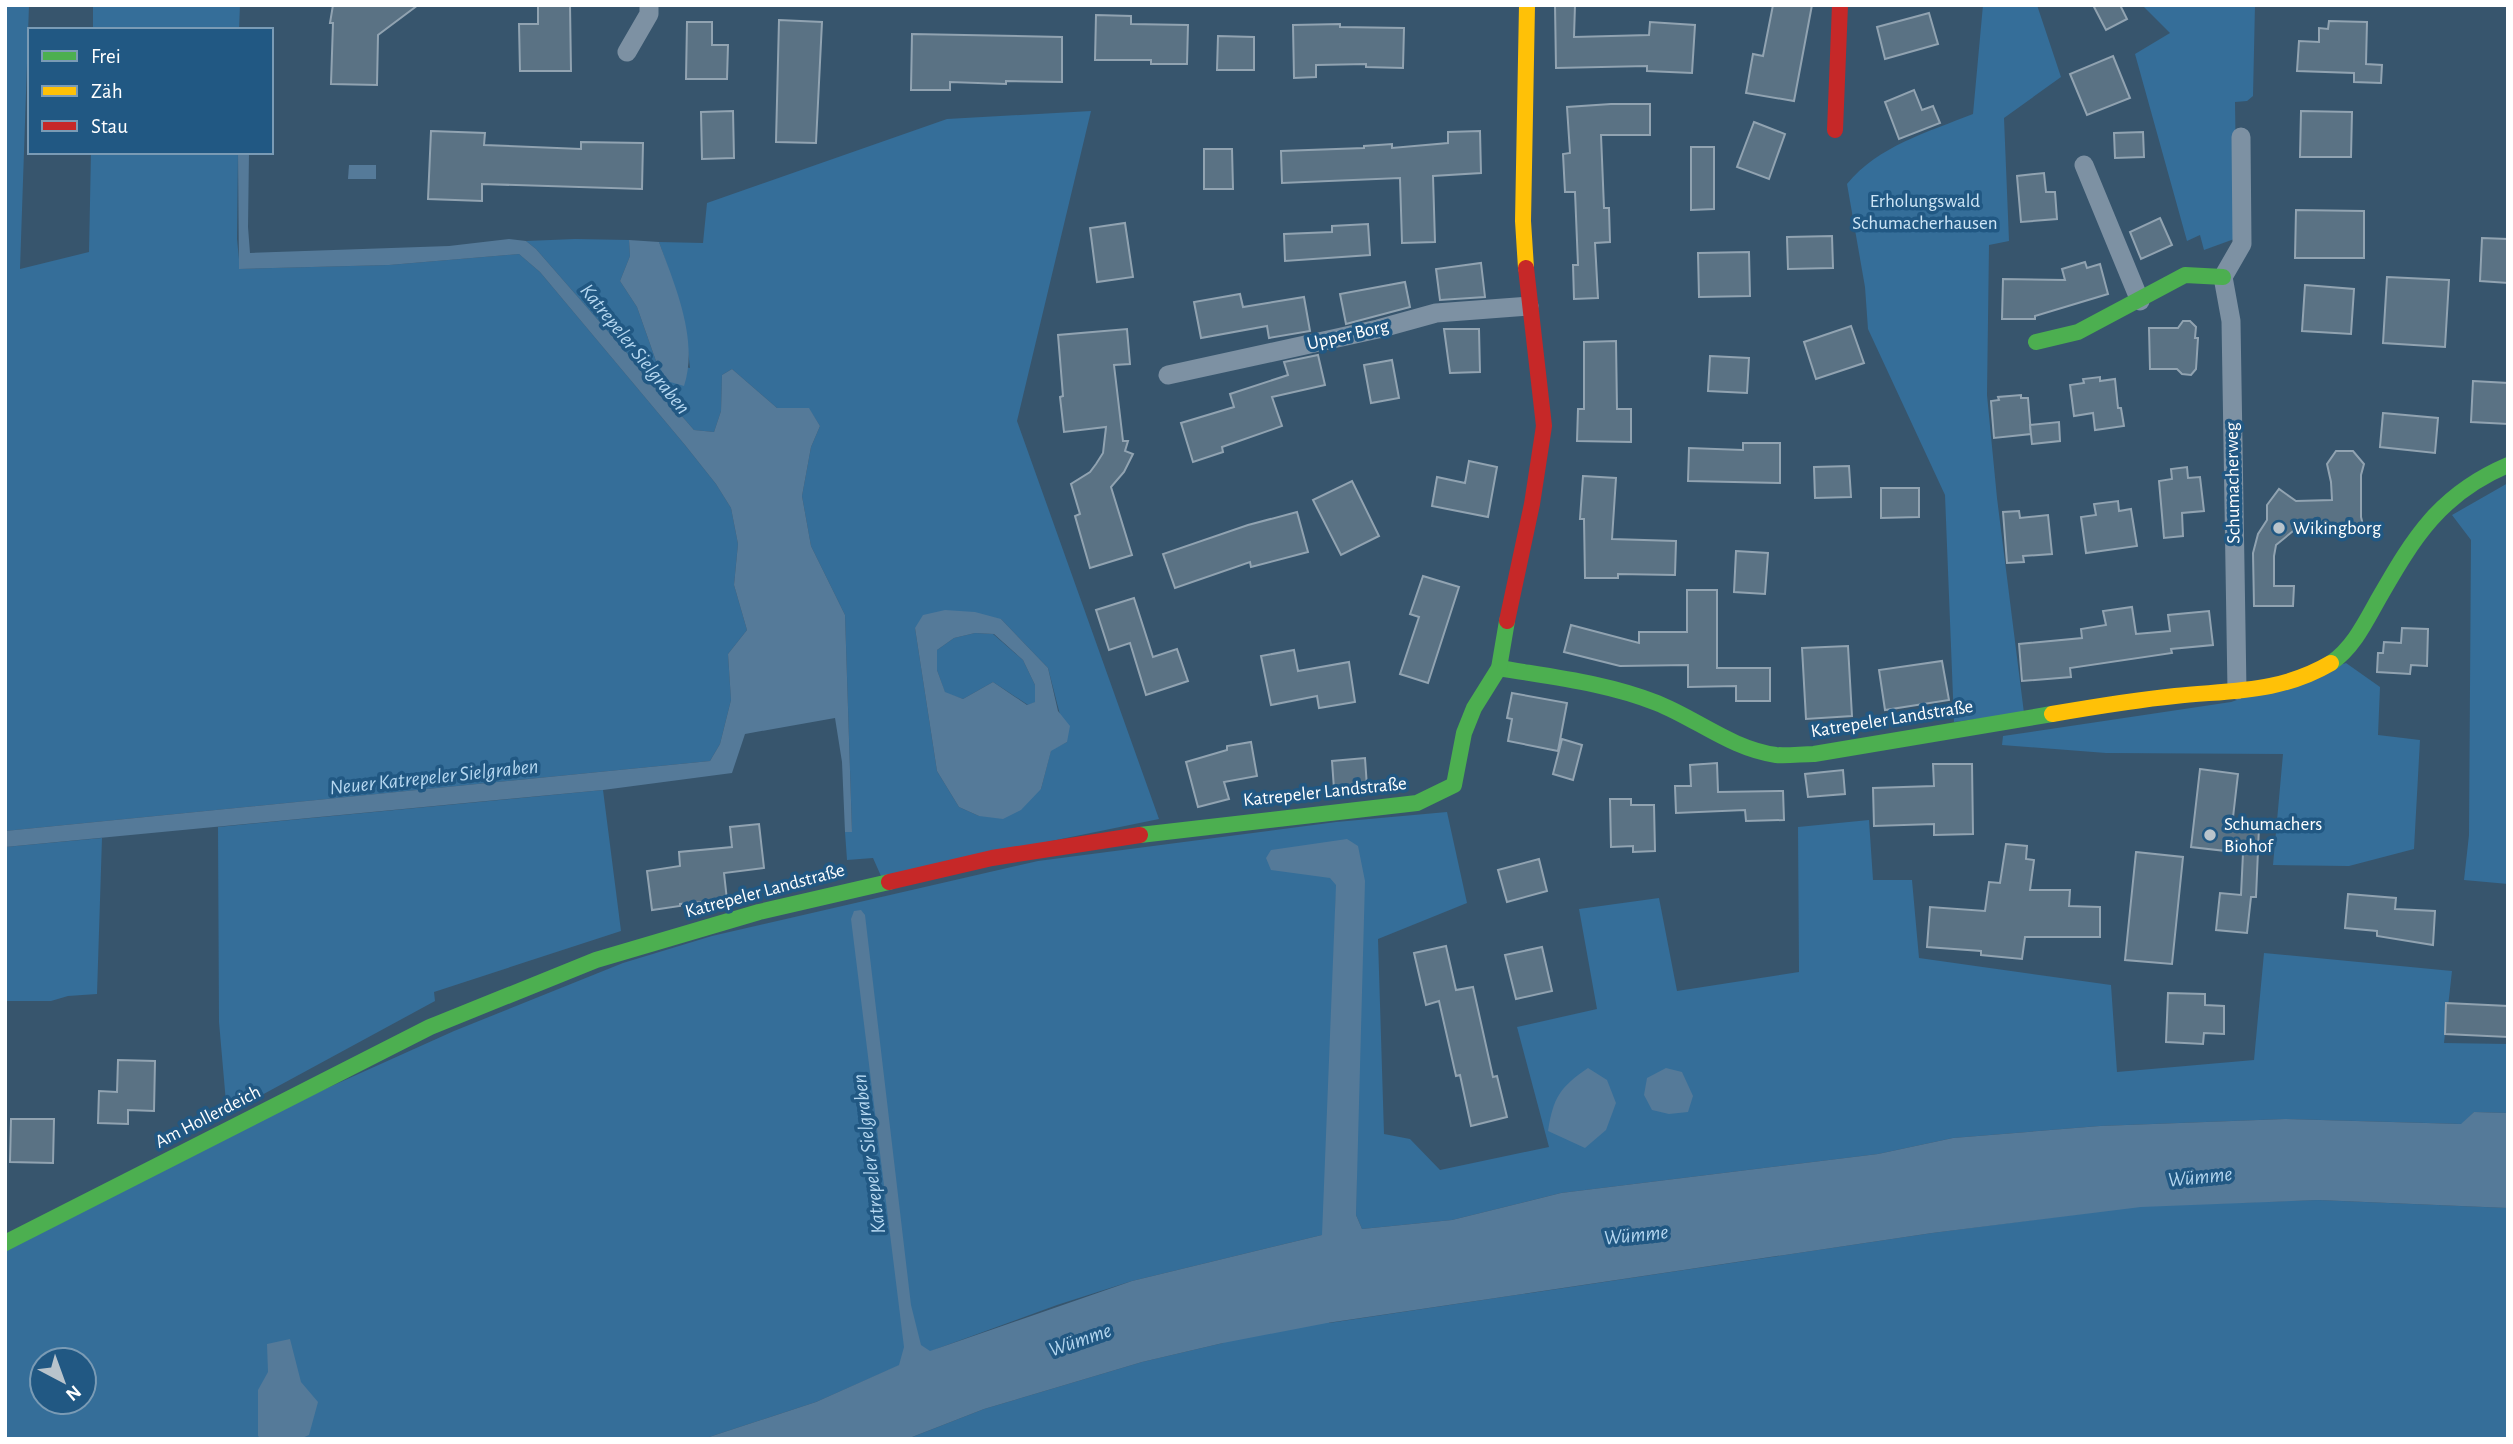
<svg xmlns="http://www.w3.org/2000/svg" width="2513" height="1444" font-family="'Alegreya Sans',sans-serif">
<style>
.green{fill:#356e99;fill-rule:evenodd}
.water{fill:#557a99;fill-rule:evenodd}
.building{fill:#5a7284;stroke:#91a3b1;stroke-width:2}
.lines{fill:none;stroke-linecap:round;stroke-linejoin:round}
.street{stroke:#7d91a3;stroke-width:19}
.fast{stroke:#4caf50;stroke-width:16}
.slow{stroke:#ffc107;stroke-width:16}
.jam{stroke:#c62828;stroke-width:16}
.poi-dot{fill:#b9c4cc;stroke:#215883;stroke-width:2.5}
.labels{text-anchor:middle;dominant-baseline:central;stroke-width:7;stroke-linejoin:round;paint-order:stroke}
.park-label{font-size:19px;fill:#cde5f6;stroke:#215883}
.street-label{font-size:19px;fill:#fff;stroke:#215883}
.poi-label{font-size:19px;fill:#fff;stroke:#215883;text-anchor:start}
.water-label{font-size:21px;font-style:italic;fill:#b5d7f0;stroke:#215883}
</style>
<rect width="100%" height="100%" fill="#37556d"/>
<g class="green">
<polygon points="5,5 29,5 20,269 89,252 91,152 238,152 237,239 240,269 389,265 519,254 540,272 685,445 716,484 731,508 738,544 734,585 747,630 728,654 731,700 720,744 710,761 5,831"/>
<polygon points="93,5 240,5 239,30 93,30"/>
<path d="M1983,5h54l24,72 -57,41 5,123 -20,4 -2,150 10,103 27,215 -70,9 -9,-227 -77,-166 -3,-42 -18,-103c31,-38 81,-52 126,-70z"/>
<polygon points="2142,5 2255,5 2253,96 2247,101 2235,102 2237,238 2204,250 2200,235 2187,241 2135,54 2170,33"/>
<path d="M1091,111l-74,310 142,398 -278,57 -8,-18 -26,2 -2,-28 7,-1 -7,-216 -34,-69 -9,-50 9,-49 9,-21 -11,-17 -32,-1 -45,-39 -10,6 -1,36 -7,21 -20,-2 -158,-181 -10,-8 49,-2 54,1 1,16 -10,25 17,26 19,54 34,7c-4,-44 -16,-84 -31,-126l44,1 4,-40 240,-84zM1001,619l47,49 19,74 -16,8 -10,39 -62,27 -20,-9 -22,-36 -22,-143z"/>
<polygon points="2508,483 2508,884 2464,880 2469,835 2471,540 2452,515"/>
<polygon points="975,633 993,634 1023,660 1035,685 1036,702 1028,705 993,682 963,699 945,693 937,670 937,650 954,638"/>
<polygon points="2346,663 2380,687 2378,735 2420,740 2414,849 2349,866 2273,865 2283,754 2106,753 2002,745 2003,736 2231,702"/>
<polygon points="603,790 621,931 434,992 435,1001 227,1114 219,1022 218,827"/>
<path d="M1447,812l20,91 -89,36 6,195 26,5 30,31 109,-23 -32,-120 80,-18 -18,-100 80,-11 18,93 122,-19 -1,-145 71,-7 4,60h39l7,78 192,27 6,87 137,-12 10,-107 188,18 -8,72 64,1v69l-34,-1 -12,12 -177,-5 -185,7 -147,12 -75,16 -317,39 -109,27 -90,9 -6,-14 1,-115 -19,-260 -8,219 -1,264 603,-90 209,-27 177,-6 190,8v231h-1601l77,-30 158,-47 81,-19 99,-108 -190,46 -75,24 -118,43 -123,54 -113,37h-698v-189l289,-147 160,-72 169,-68 89,-27 326,-75 298,-39zM42,1360h42v42h-42z"/>
<polygon points="102,838 97,994 68,996 51,1001 5,1001 5,847"/>
</g>
<g class="water">
<polygon points="238,152 249,152 248,227 250,253 449,246 509,239 526,241 536,249 694,430 714,432 721,411 722,375 732,369 777,408 809,408 820,426 811,447 802,496 811,546 845,615 852,832 845,832 842,762 835,718 745,734 732,773 603,790 5,847 5,831 710,761 720,744 731,700 728,654 747,630 734,585 738,544 731,508 716,484 685,445 540,272 519,254 389,265 239,269"/>
<polygon points="349,165 376,165 376,179 348,179"/>
<path d="M629,240l30,2c16,44 40,98 25,144l-17,-5 -11,-20 -19,-54 -17,-26 10,-25z"/>
<path d="M945,610l30,2 26,7 47,49 10,43 12,15 -3,16 -16,9 -10,38 -20,21 -18,9 -24,-3 -20,-9 -22,-36 -22,-143 8,-13zM975,633l19,1 29,26 12,25v17l-8,3 -34,-23 -30,17 -18,-7 -8,-22v-20l17,-12z"/>
<polygon points="1347,839 1358,846 1365,881 1356,1215 1362,1229 1452,1220 1561,1193 1878,1154 1953,1138 2100,1126 2285,1119 2461,1124 2474,1112 2508,1113 2508,1208 2318,1200 2141,1207 1932,1233 1327,1323 1223,1343 1142,1362 984,1409 907,1439 703,1439 816,1402 899,1365 904,1347 851,919 854,911 861,910 865,915 911,1305 921,1345 930,1351 1132,1281 1322,1235 1336,885 1330,878 1271,870 1266,858 1271,850"/>
<path d="M1588,1068l19,12 9,23 -10,27 -21,18 -37,-17c5,-33 12,-44 40,-63z"/>
<polygon points="1666,1068 1682,1072 1693,1096 1688,1112 1669,1114 1652,1110 1644,1095 1647,1078"/>
<polygon points="290,1339 301,1382 318,1402 309,1435 300,1439 261,1439 258,1436 258,1390 268,1372 267,1344"/>
</g>
<g class="building">
<polygon points="333,5 418,5 378,35 377,85 331,84 333,23 330,23"/>
<polygon points="538,5 570,5 571,71 520,71 519,24 538,24"/>
<polygon points="1555,5 1575,5 1574,37 1649,35 1650,22 1695,25 1692,73 1647,71 1647,66 1556,68"/>
<polygon points="1773,5 1812,5 1794,101 1746,93 1753,54 1763,56"/>
<polygon points="2093,5 2120,5 2127,19 2106,30"/>
<polygon points="1929,13 1938,44 1885,59 1877,27"/>
<polygon points="1096,15 1131,16 1131,24 1188,25 1187,64 1151,64 1151,60 1095,60"/>
<polygon points="779,20 822,22 816,143 776,142"/>
<polygon points="2329,21 2367,22 2366,64 2382,65 2381,83 2354,82 2354,73 2297,71 2299,41 2319,42 2319,28 2328,29"/>
<polygon points="687,22 712,22 712,45 728,45 727,79 686,79"/>
<polygon points="1340,24 1340,27 1404,28 1403,68 1366,67 1366,64 1316,65 1316,77 1294,78 1293,25"/>
<polygon points="912,34 1062,37 1062,82 1006,81 1006,84 950,82 950,90 911,90"/>
<polygon points="1218,36 1254,37 1254,70 1217,70"/>
<polygon points="2113,56 2130,98 2087,115 2070,74"/>
<polygon points="1914,90 1922,110 1933,106 1940,123 1899,139 1885,102"/>
<polygon points="1611,104 1650,104 1650,135 1601,135 1604,208 1609,208 1610,242 1595,243 1598,298 1574,299 1573,265 1578,265 1575,192 1565,192 1563,154 1570,153 1567,107"/>
<polygon points="733,111 734,158 702,159 701,112"/>
<polygon points="2301,111 2352,112 2351,157 2300,157"/>
<polygon points="1754,122 1785,134 1769,179 1737,167"/>
<polygon points="431,131 485,133 484,145 581,149 581,142 643,143 642,189 482,184 482,201 428,199"/>
<polygon points="1480,131 1481,173 1433,176 1435,242 1402,243 1400,178 1282,183 1281,151 1364,148 1364,146 1392,144 1392,148 1448,143 1448,132"/>
<polygon points="2143,132 2144,157 2115,158 2114,133"/>
<polygon points="1691,147 1714,147 1714,209 1691,210"/>
<polygon points="1204,149 1232,149 1233,189 1204,189"/>
<polygon points="2044,173 2046,192 2055,192 2057,219 2021,222 2017,176"/>
<polygon points="2296,210 2364,211 2364,258 2295,258"/>
<polygon points="2160,218 2172,245 2141,259 2130,232"/>
<polygon points="1125,223 1133,277 1097,282 1090,228"/>
<polygon points="1368,224 1370,255 1285,261 1284,234 1332,232 1332,226"/>
<polygon points="1832,236 1833,268 1788,269 1787,237"/>
<polygon points="2482,238 2508,239 2508,283 2480,281"/>
<polygon points="1749,252 1750,296 1699,297 1698,253"/>
<polygon points="2085,262 2087,268 2100,264 2108,294 2035,316 2035,319 2002,319 2003,279 2065,280 2062,269"/>
<polygon points="1481,263 1485,297 1440,300 1436,269"/>
<polygon points="2387,277 2449,280 2445,347 2383,343"/>
<polygon points="1405,282 1410,307 1346,324 1340,294"/>
<polygon points="2305,285 2354,289 2351,334 2302,331"/>
<polygon points="1240,294 1243,307 1304,297 1310,331 1269,338 1267,326 1201,338 1194,302"/>
<polygon points="2183,321 2190,321 2196,327 2195,338 2198,338 2196,369 2191,375 2182,374 2177,369 2150,369 2149,328 2178,328"/>
<polygon points="1851,326 1864,363 1816,379 1804,342"/>
<polygon points="1127,329 1130,364 1114,365 1123,441 1128,441 1125,451 1133,454 1124,472 1111,487 1132,555 1090,568 1075,516 1080,514 1071,484 1090,472 1096,464 1103,453 1106,427 1064,432 1060,397 1063,396 1058,335"/>
<polygon points="1444,329 1479,329 1480,372 1450,373"/>
<polygon points="1616,341 1617,409 1631,409 1631,442 1577,441 1578,409 1584,409 1584,342"/>
<polygon points="1318,355 1325,385 1272,397 1282,426 1222,447 1223,452 1193,462 1181,423 1234,407 1230,394 1288,375 1284,362"/>
<polygon points="1710,356 1749,358 1747,393 1708,391"/>
<polygon points="1392,360 1399,398 1371,403 1364,365"/>
<polygon points="2100,377 2100,381 2115,379 2118,408 2121,408 2124,426 2095,430 2093,413 2074,416 2070,385 2084,383 2083,379"/>
<polygon points="2473,381 2508,383 2508,424 2471,422"/>
<polygon points="2021,395 2021,398 2028,398 2031,434 1994,438 1991,401 1999,400 1998,397"/>
<polygon points="2383,413 2438,418 2435,453 2380,447"/>
<polygon points="2059,422 2060,441 2032,444 2030,425"/>
<polygon points="1743,443 1780,443 1780,483 1688,481 1689,448 1743,450"/>
<polygon points="2336,451 2353,451 2364,464 2361,475 2361,517 2365,534 2323,526 2298,527 2276,545 2274,556 2274,586 2294,586 2293,606 2254,606 2253,553 2258,534 2267,520 2267,505 2279,489 2296,501 2332,500 2331,482 2327,464"/>
<polygon points="1469,461 1497,467 1488,517 1432,506 1437,477 1465,483"/>
<polygon points="1849,466 1851,497 1815,498 1814,467"/>
<polygon points="2187,467 2188,478 2200,477 2204,511 2182,513 2183,536 2164,538 2159,481 2172,479 2171,469"/>
<polygon points="1583,476 1616,478 1612,539 1676,541 1675,575 1618,574 1618,578 1585,578 1584,519 1580,519"/>
<polygon points="1352,481 1379,536 1341,555 1313,500"/>
<polygon points="1881,488 1919,488 1919,517 1881,518"/>
<polygon points="2118,501 2119,511 2131,509 2137,546 2086,553 2081,517 2096,515 2094,504"/>
<polygon points="2019,511 2020,518 2048,515 2052,554 2023,556 2024,562 2007,563 2003,512"/>
<polygon points="1297,512 1308,552 1251,567 1250,562 1175,588 1163,554 1248,525"/>
<polygon points="1736,551 1768,553 1765,594 1734,592"/>
<polygon points="1423,576 1459,587 1428,683 1400,674 1419,617 1410,614"/>
<polygon points="1687,590 1717,590 1717,668 1770,668 1770,701 1736,701 1736,686 1688,687 1688,665 1620,666 1564,652 1571,625 1639,643 1639,632 1687,632"/>
<polygon points="1134,598 1153,657 1177,649 1188,681 1146,695 1130,643 1109,650 1096,610"/>
<polygon points="2132,607 2136,634 2170,631 2168,615 2209,611 2213,645 2171,649 2172,653 2070,668 2071,677 2022,681 2019,644 2082,638 2081,629 2106,625 2103,611"/>
<polygon points="2402,628 2428,629 2427,666 2411,665 2410,674 2377,672 2378,653 2383,653 2384,642 2401,643"/>
<polygon points="1848,646 1852,716 1806,719 1802,648"/>
<polygon points="1294,650 1298,671 1349,662 1355,702 1319,708 1317,696 1271,705 1261,656"/>
<polygon points="1942,661 1949,700 1885,710 1879,670"/>
<polygon points="1512,693 1567,703 1558,751 1508,741 1512,719 1507,718"/>
<polygon points="1562,739 1582,745 1573,780 1553,774"/>
<polygon points="1251,742 1257,776 1224,782 1229,799 1198,807 1186,762 1227,750 1227,746"/>
<polygon points="1365,758 1367,787 1334,789 1332,761"/>
<polygon points="1717,763 1718,792 1783,791 1784,820 1746,821 1745,810 1676,813 1675,786 1691,786 1690,765"/>
<polygon points="1933,764 1972,764 1973,834 1934,835 1934,824 1874,826 1873,788 1934,786"/>
<polygon points="2200,769 2238,774 2232,826 2259,827 2256,897 2251,897 2247,933 2216,930 2220,893 2241,895 2243,853 2191,847"/>
<polygon points="1843,770 1845,794 1808,797 1805,774"/>
<polygon points="1610,799 1631,799 1631,805 1654,805 1655,851 1633,852 1633,846 1611,847"/>
<polygon points="759,824 764,868 724,873 727,900 680,904 680,906 652,910 647,871 680,866 679,852 732,847 730,827"/>
<polygon points="2006,844 2027,846 2026,859 2034,860 2030,890 2070,890 2069,906 2100,907 2100,937 2025,937 2022,959 1981,955 1981,951 1927,947 1930,907 1985,911 1989,882 2000,883"/>
<polygon points="2136,852 2183,857 2172,964 2125,960"/>
<polygon points="1539,859 1547,891 1507,902 1498,870"/>
<polygon points="2348,894 2396,898 2395,909 2435,911 2433,945 2377,936 2377,931 2345,928"/>
<polygon points="1446,946 1456,990 1473,987 1493,1077 1497,1076 1507,1117 1471,1126 1460,1075 1456,1076 1439,1001 1426,1005 1414,953"/>
<polygon points="1542,947 1552,991 1516,999 1505,955"/>
<polygon points="2168,993 2205,994 2205,1005 2224,1006 2224,1034 2204,1033 2203,1044 2166,1042"/>
<polygon points="2446,1003 2508,1006 2508,1037 2445,1034"/>
<polygon points="118,1060 155,1061 154,1111 128,1110 128,1124 98,1123 99,1091 117,1092"/>
<polygon points="11,1119 54,1119 53,1163 10,1162"/>
</g>
<g class="lines">
<g class="street">
<polyline points="627,52 649,14 649,5"/>
<polyline points="2084,165 2140,301"/>
<polyline points="1168,375 1378,329 1436,313 1529,306"/>
<polyline points="2237,690 2231,321 2223,277 2242,244 2241,137"/>
</g>
<g class="fast">
<polyline points="2036,342 2078,332 2185,275 2223,277"/>
<path d="M2331,663c23,-16 35,-42 48,-65 35,-61 61,-104 129,-133"/>
<path d="M1499,668c53,9 108,15 158,35 40,16 75,46 119,52 12,1 26,-1 38,-1l238,-40"/>
<polyline points="1140,835 1417,803 1454,785 1464,733 1474,708 1499,668 1507,621"/>
<polyline points="5,1243 430,1027 596,960 759,912 889,882"/>
</g>
<g class="slow">
<polyline points="1526,268 1523,221 1527,5"/>
<path d="M2052,714c41,-7 82,-14 123,-18 57,-6 105,-3 156,-33"/>
</g>
<g class="jam">
<polyline points="1835,130 1840,5"/>
<polyline points="1507,621 1532,504 1544,426 1526,268"/>
<polyline points="889,882 992,858 1140,835"/>
</g>
</g>
<g class="poi-dot">
<circle cx="2279" cy="528" r="7"/>
<circle cx="2210" cy="835" r="7"/>
</g>
<g class="labels">
<g class="park-label">
<text x="1925" y="201">Erholungswald<tspan x="1925" dy="22">Schumacherhausen</tspan></text>
</g>
<g class="street-label">
<text transform="translate(1348 335) rotate(-13)">Upper Borg</text>
<text transform="translate(2233 483) rotate(-91)">Schumacherweg</text>
<text transform="translate(1892 719) rotate(-9)">Katrepeler Landstraße</text>
<text transform="translate(1325 792) rotate(-6)">Katrepeler Landstraße</text>
<text transform="translate(765 891) rotate(-15)">Katrepeler Landstraße</text>
<text transform="translate(208 1117) rotate(-27)">Am Hollerdeich</text>
</g>
<g class="poi-label">
<text x="2293" y="528">Wikingborg</text>
<text x="2224" y="824">Schumachers<tspan x="2224" dy="22">Biohof</tspan></text>
</g>
<g class="water-label">
<text transform="translate(635 349) rotate(51)">Katrepeler Sielgraben</text>
<text transform="translate(434 777) rotate(-6)">Neuer Katrepeler Sielgraben</text>
<text transform="translate(869 1154) rotate(-97)">Katrepeler Sielgraben</text>
<text transform="translate(2200 1177) rotate(-6)">Wümme</text>
<text transform="translate(1636 1235) rotate(-6)">Wümme</text>
<text transform="translate(1080 1340) rotate(-19)">Wümme</text>
</g>
</g>
<rect width="2513" height="1444" fill="none" stroke="#ffffff" stroke-width="14"/>
<rect x="28" y="28" width="245" height="126" fill="#215883" stroke="#7a9bb5" stroke-width="2"/>
<rect x="42" y="51" width="35" height="10" fill="#4caf50" stroke="#7a9bb5" stroke-width="2"/>
<text x="91" y="63" font-size="21" fill="#ffffff">Frei</text>
<rect x="42" y="86" width="35" height="10" fill="#ffc107" stroke="#7a9bb5" stroke-width="2"/>
<text x="91" y="98" font-size="21" fill="#ffffff">Zäh</text>
<rect x="42" y="121" width="35" height="10" fill="#c62828" stroke="#7a9bb5" stroke-width="2"/>
<text x="91" y="133" font-size="21" fill="#ffffff">Stau</text>
<g transform="translate(63 1381) rotate(139)"><circle r="33" fill="#215883" stroke="#7a9bb5" stroke-width="2"/>
<path d="M0-5L12 26L0 18L-12 26Z" fill="#b9c4cc"/>
<text y="-10" font-size="19" font-weight="bold" text-anchor="middle" fill="#ffffff">N</text>
</g>
</svg>
